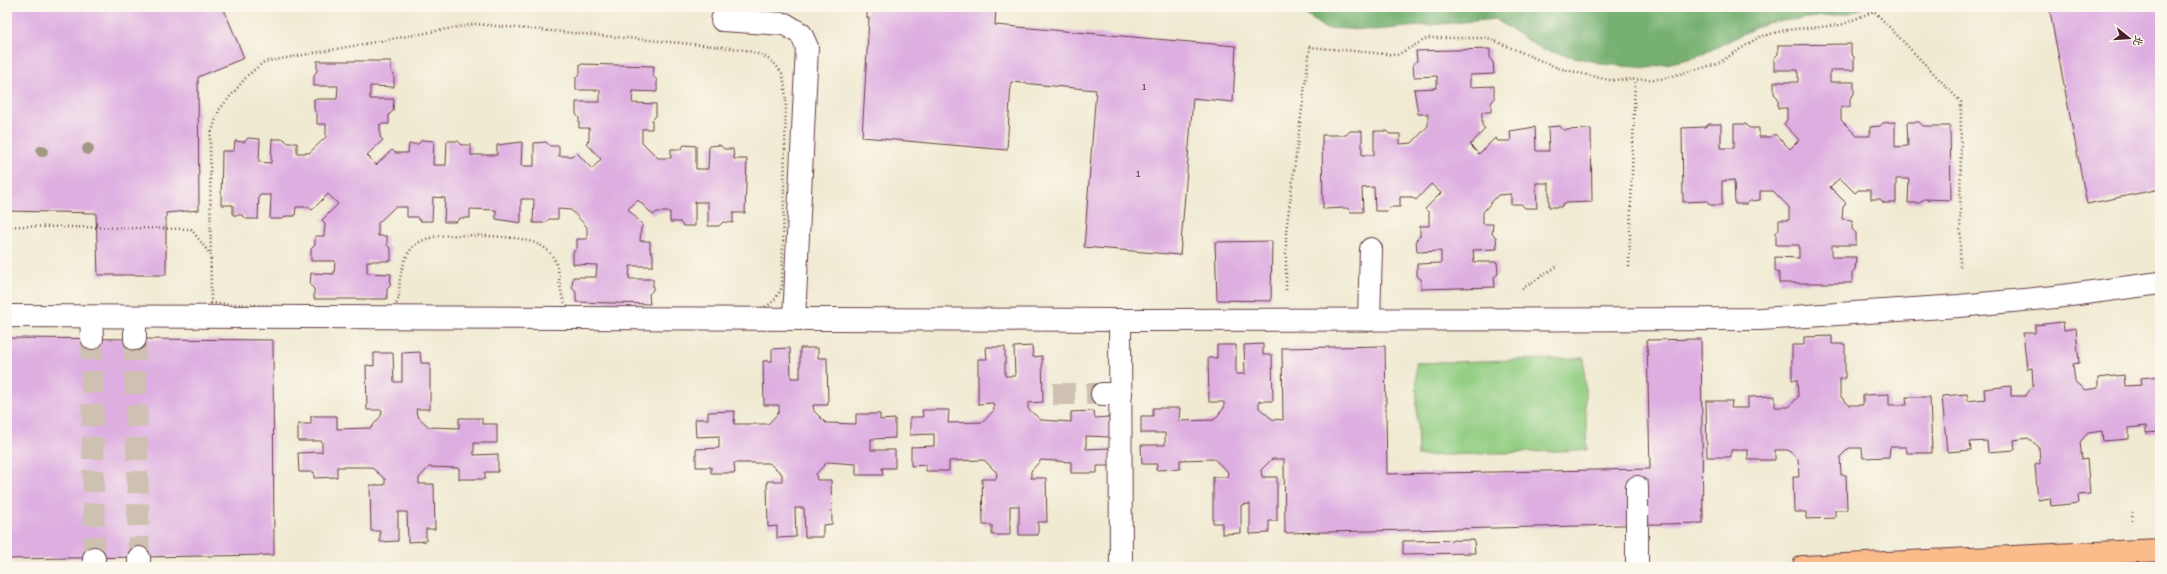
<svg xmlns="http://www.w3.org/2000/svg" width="2167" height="574" font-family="Itim,'LXGW WenKai TC',sans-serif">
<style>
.green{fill:#93ce83;stroke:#6e7657}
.forest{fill:#76b171;stroke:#60684e}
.building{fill:#deaee1}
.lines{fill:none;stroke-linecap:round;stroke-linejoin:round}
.minor-tunnel{stroke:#cfc1b1;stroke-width:22;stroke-dasharray:22 11;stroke-linecap:butt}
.minor-casing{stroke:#633d44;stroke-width:24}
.major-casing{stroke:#633d44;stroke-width:24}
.path{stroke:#633d44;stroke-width:2.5;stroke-dasharray:1 3;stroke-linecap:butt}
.minor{stroke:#fff;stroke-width:22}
.major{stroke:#fabc8b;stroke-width:22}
.tree{fill:#a19884}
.labels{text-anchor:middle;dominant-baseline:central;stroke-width:3.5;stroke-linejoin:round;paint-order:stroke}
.number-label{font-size:10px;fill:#6f4358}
</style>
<rect width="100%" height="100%" fill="#fbf7ec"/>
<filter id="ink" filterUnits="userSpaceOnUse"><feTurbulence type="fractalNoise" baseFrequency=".025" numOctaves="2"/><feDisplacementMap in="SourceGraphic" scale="8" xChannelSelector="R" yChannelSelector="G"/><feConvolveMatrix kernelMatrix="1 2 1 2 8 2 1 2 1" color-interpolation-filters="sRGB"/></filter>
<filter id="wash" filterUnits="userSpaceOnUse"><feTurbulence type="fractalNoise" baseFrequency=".012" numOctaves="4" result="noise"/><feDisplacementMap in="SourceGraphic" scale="16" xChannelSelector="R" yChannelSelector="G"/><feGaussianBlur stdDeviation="0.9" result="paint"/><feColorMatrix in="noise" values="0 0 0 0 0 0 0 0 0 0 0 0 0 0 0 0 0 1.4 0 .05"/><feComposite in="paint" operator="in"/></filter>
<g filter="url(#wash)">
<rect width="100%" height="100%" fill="#f0ead2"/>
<polygon class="green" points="1584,358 1587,450 1418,456 1416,363"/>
<polygon class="forest" points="1296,7 1865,7 1851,13 1765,23 1697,57 1649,68 1609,65 1543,50 1495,19 1376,30 1324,28"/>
<g id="blocks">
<g class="building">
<polygon points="7,7 223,7 244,58 198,77 199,210 166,213 166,275 98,275 96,213 7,211"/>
<polygon points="867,7 996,7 995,25 1236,46 1233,102 1193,98 1180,255 1084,247 1096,90 1011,82 1007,150 862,137 869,18 867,18"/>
<polygon points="2049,7 2160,7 2160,189 2087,204"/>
<polygon points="1851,44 1851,54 1854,57 1854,70 1830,70 1830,82 1854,82 1854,94 1850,98 1850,107 1841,107 1841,120 1857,136 1870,136 1870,127 1880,126 1883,123 1895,122 1895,147 1908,146 1907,122 1919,122 1923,126 1950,126 1951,200 1924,199 1920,203 1908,203 1909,179 1896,179 1896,203 1884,203 1880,199 1871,199 1871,190 1858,190 1855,193 1840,178 1830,187 1846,203 1843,207 1842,219 1852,220 1852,229 1856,233 1856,245 1832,245 1832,257 1856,257 1855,269 1852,273 1852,283 1779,283 1779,273 1775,270 1775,257 1799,258 1799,245 1776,245 1776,233 1779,229 1779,220 1789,220 1789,207 1773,191 1760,191 1760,200 1750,201 1747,204 1735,204 1734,180 1722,181 1722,205 1710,205 1707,201 1683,202 1682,128 1705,127 1709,124 1721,124 1721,148 1734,148 1734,124 1746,124 1749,128 1759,128 1759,137 1771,137 1775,134 1790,149 1799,140 1784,124 1787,120 1787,108 1778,108 1778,98 1774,94 1774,82 1798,82 1798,70 1774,70 1774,58 1778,54 1778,45"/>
<polygon points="1490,49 1490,59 1493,62 1494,74 1470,75 1470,87 1494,86 1494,99 1491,103 1491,112 1482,112 1482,125 1485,129 1470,145 1479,154 1495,138 1498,141 1511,141 1510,131 1535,127 1536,151 1549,151 1548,127 1560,126 1563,130 1591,129 1592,202 1564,203 1561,207 1549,207 1549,183 1536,183 1537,208 1525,208 1521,204 1511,204 1511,194 1498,195 1483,212 1483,224 1493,224 1492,234 1496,237 1497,249 1473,250 1474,262 1497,262 1498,274 1494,277 1495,287 1421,289 1421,279 1417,276 1417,264 1441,263 1441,251 1417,252 1416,240 1420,236 1420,226 1429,226 1429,213 1425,209 1441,193 1431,184 1416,200 1412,197 1400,197 1400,207 1390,207 1387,211 1375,211 1374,187 1362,188 1363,212 1351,212 1347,208 1323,209 1322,135 1346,135 1350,131 1362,131 1362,155 1374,155 1374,131 1386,131 1390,134 1400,134 1400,144 1412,143 1428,126 1428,114 1418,114 1414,89 1437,88 1437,76 1414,77 1413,64 1417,61 1416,51"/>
<polygon points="317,61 391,61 391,71 394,75 394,87 370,86 370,99 394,99 393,111 389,115 389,124 380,124 380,137 383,140 367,155 376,165 392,150 396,153 408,153 409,144 418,144 422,140 434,141 433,165 446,165 447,141 458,141 462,145 471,145 471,155 497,155 497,145 522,142 521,166 534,166 534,143 546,142 550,146 559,146 559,156 572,156 576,152 592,169 601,159 586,143 589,140 589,128 579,128 579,118 576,114 576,102 600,102 600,90 576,90 576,77 580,74 580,64 654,66 653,76 657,80 657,92 633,91 632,103 656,104 656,116 652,120 652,129 642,129 642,142 658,158 671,158 671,149 681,149 684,145 696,146 696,169 708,169 709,146 720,145 724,149 733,149 734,159 747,159 745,213 733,213 733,223 723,222 719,226 708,226 708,202 695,202 695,226 683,226 680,222 670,222 670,212 657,212 653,215 638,200 628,209 643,225 641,228 640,241 650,241 650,251 653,254 653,266 630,266 629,279 653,279 653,290 649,294 650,304 576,302 576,292 572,288 573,277 596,277 597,265 573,264 573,252 577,249 577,239 587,239 587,227 571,210 558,209 558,219 549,219 545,223 533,223 534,199 521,199 521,223 496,219 496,210 470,209 470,218 460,218 456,222 444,222 445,198 433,197 432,221 420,221 417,217 407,217 407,207 395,207 378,223 378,236 387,236 387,245 391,249 391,261 367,261 367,273 391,274 390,286 387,289 387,299 314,299 314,289 310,285 311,273 334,274 335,261 311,261 311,249 315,245 315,236 324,236 325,223 322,220 338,204 328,194 312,210 308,207 296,207 295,216 286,216 282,219 270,219 271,195 259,195 258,219 246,219 242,215 233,215 233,205 221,205 222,151 234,151 235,141 244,142 248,138 260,139 259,162 271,163 272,139 284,139 288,143 297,143 297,153 309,153 326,137 326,124 317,124 317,114 314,110 314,99 337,99 338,86 314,86 314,75 317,71"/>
<polygon points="1272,241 1271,301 1217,300 1215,242"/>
<polygon points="2063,322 2064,330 2076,328 2079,363 2073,364 2075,382 2085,390 2098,388 2098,378 2124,375 2125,386 2142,385 2141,378 2160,376 2160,432 2146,433 2146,426 2129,428 2129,439 2103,441 2102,431 2088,433 2080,442 2082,460 2087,459 2090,494 2078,495 2079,503 2051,506 2050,498 2038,500 2035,465 2040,464 2039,447 2028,438 2014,440 2015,450 1988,452 1987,441 1970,442 1971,450 1947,452 1942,396 1967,394 1968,401 1985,399 1984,389 2011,386 2011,396 2025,396 2033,386 2032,368 2027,369 2023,333 2035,333 2035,325"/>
<polygon points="1832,336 1832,344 1845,344 1845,379 1840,379 1840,396 1849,405 1863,405 1863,395 1889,394 1889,405 1907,405 1906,397 1930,397 1932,453 1907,453 1906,447 1890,447 1889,457 1863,458 1862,448 1849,448 1840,457 1841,475 1846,475 1847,510 1835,510 1835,518 1806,519 1806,512 1794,512 1793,477 1799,477 1798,459 1788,450 1775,450 1775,460 1748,460 1748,450 1731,450 1731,457 1707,457 1706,401 1732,401 1731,408 1748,408 1748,397 1775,396 1775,407 1789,407 1798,397 1797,380 1792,380 1792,345 1804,345 1804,337"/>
<polygon points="7,338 273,340 274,555 7,559"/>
<polygon points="1701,339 1703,523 1285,533 1284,459 1272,459 1261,470 1262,477 1277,477 1277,521 1269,521 1269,533 1250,534 1250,504 1241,505 1241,533 1222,534 1222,523 1213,523 1213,477 1227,477 1228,472 1214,459 1180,460 1180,469 1156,470 1157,464 1142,464 1141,445 1165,445 1165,433 1141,433 1141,416 1153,416 1153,408 1180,408 1179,421 1214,420 1224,408 1224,402 1209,402 1208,358 1217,358 1217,345 1236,345 1236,374 1245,374 1244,345 1263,344 1263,355 1272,355 1273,401 1259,401 1259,408 1272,419 1283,420 1282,348 1385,346 1387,474 1650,469 1647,340"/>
<polygon points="1032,346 1033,357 1042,356 1043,402 1028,403 1028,409 1041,420 1071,422 1071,412 1094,411 1095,418 1109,417 1110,437 1086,436 1086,449 1110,448 1110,466 1097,466 1097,473 1071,473 1071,462 1041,460 1031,471 1031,478 1046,478 1047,522 1038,522 1038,535 1019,535 1019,506 1010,506 1010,535 992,535 992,525 983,525 982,479 996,479 997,473 984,460 949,461 949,471 926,471 926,465 911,466 911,447 934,446 934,434 910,435 910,417 923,417 922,410 949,410 948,423 983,422 994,410 993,403 978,404 978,359 987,359 986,347 1005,347 1005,376 1015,376 1014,347"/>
<polygon points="790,348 791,378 800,378 800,348 818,348 818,358 827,358 828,405 813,405 814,411 826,423 856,424 856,414 880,414 880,420 895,419 895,438 871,439 871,450 895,450 895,468 882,468 883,475 856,475 856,464 827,462 816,474 817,480 831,480 832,524 823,525 823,537 805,537 804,508 795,508 796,537 777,538 777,526 768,527 767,481 782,481 782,474 769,463 734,463 735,473 711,473 711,467 696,467 696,449 719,448 719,436 696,437 695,419 708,419 708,412 735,411 734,424 768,424 779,412 779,405 764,405 763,361 772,361 772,349"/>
<polygon points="420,352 421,363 430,363 430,409 416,409 417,416 429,427 459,428 459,418 482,418 482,424 497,424 497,443 474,443 474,455 498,454 498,472 485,472 485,479 459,479 459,468 429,467 419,478 419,484 434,484 435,529 426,529 426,541 408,542 407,512 398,512 398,541 380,542 380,531 371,531 370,485 385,485 385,479 371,467 337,467 337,477 314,478 314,472 299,472 298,453 322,452 322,441 298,441 298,424 311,424 311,416 337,416 337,429 371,428 381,416 382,410 367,410 366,365 374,366 374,353 393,353 394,382 402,382 402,353"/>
<polygon points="1474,540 1475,553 1403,554 1403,541"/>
</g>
</g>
</g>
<g filter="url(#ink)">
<use href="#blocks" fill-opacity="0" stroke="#633d44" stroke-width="1"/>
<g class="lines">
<g class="minor-tunnel">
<polyline points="92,338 94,558"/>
<polyline points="135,339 139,558"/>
<polyline points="1053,394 1102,394"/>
</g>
<defs>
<g id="minor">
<polyline points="722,20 785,24 801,34 807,47 794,319"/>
<polyline points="7,316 1120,320 1760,319 1959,306 2055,297 2160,283"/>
<polyline points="91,317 92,338"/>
<polyline points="135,317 135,339"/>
<polyline points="1120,320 1121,567"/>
<polyline points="1369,320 1371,249"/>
<polyline points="1102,394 1121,394"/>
<polyline points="94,567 94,558"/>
<polyline points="139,567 139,558"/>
<polyline points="1637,567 1637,487"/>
</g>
<polyline id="major" points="1803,567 2160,550"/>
</defs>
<use href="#minor" class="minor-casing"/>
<use href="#major" class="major-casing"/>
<g class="path">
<path d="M475,24l238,22c23,3 54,3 68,26 4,7 4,20 5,28l-4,187c-7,15 -13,21 -31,23l-183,-2c-12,-16 -5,-38 -17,-54 -6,-8 -17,-12 -26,-14 -12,-4 -73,-6 -86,-4 -8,1 -22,5 -27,12 -6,6 -11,22 -12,31 -2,14 3,27 -15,32l-174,-8 -1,-166 9,-27 29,-35 16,-13z"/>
<polyline points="7,226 191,229 210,254"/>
<polyline points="1629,267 1635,80"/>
<polyline points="1522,289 1559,265"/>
<polyline points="1286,290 1286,232 1310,47 1397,55 1428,38 1488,38 1558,68 1609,80 1661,79 1717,64 1759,37 1785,30 1841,25 1874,11 1961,102 1960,269"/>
<polyline points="2132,512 2132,522"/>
<polyline points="198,565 198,567"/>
</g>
<use href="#minor" class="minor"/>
<use href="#major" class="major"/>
</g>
<g class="tree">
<circle cx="88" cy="149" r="6"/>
<circle cx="42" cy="151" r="6"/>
</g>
</g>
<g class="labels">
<g class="number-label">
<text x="1144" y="86">1</text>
<text x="1138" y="173">1</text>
</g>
</g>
<rect width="2167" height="574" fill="none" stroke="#fbf7ec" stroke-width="24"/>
<g transform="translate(2129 38) rotate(107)" stroke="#fbf7ec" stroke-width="3" paint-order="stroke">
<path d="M0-3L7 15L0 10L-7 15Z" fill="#4a1f2b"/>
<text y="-6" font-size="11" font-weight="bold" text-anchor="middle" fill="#4a1f2b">北</text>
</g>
</svg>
